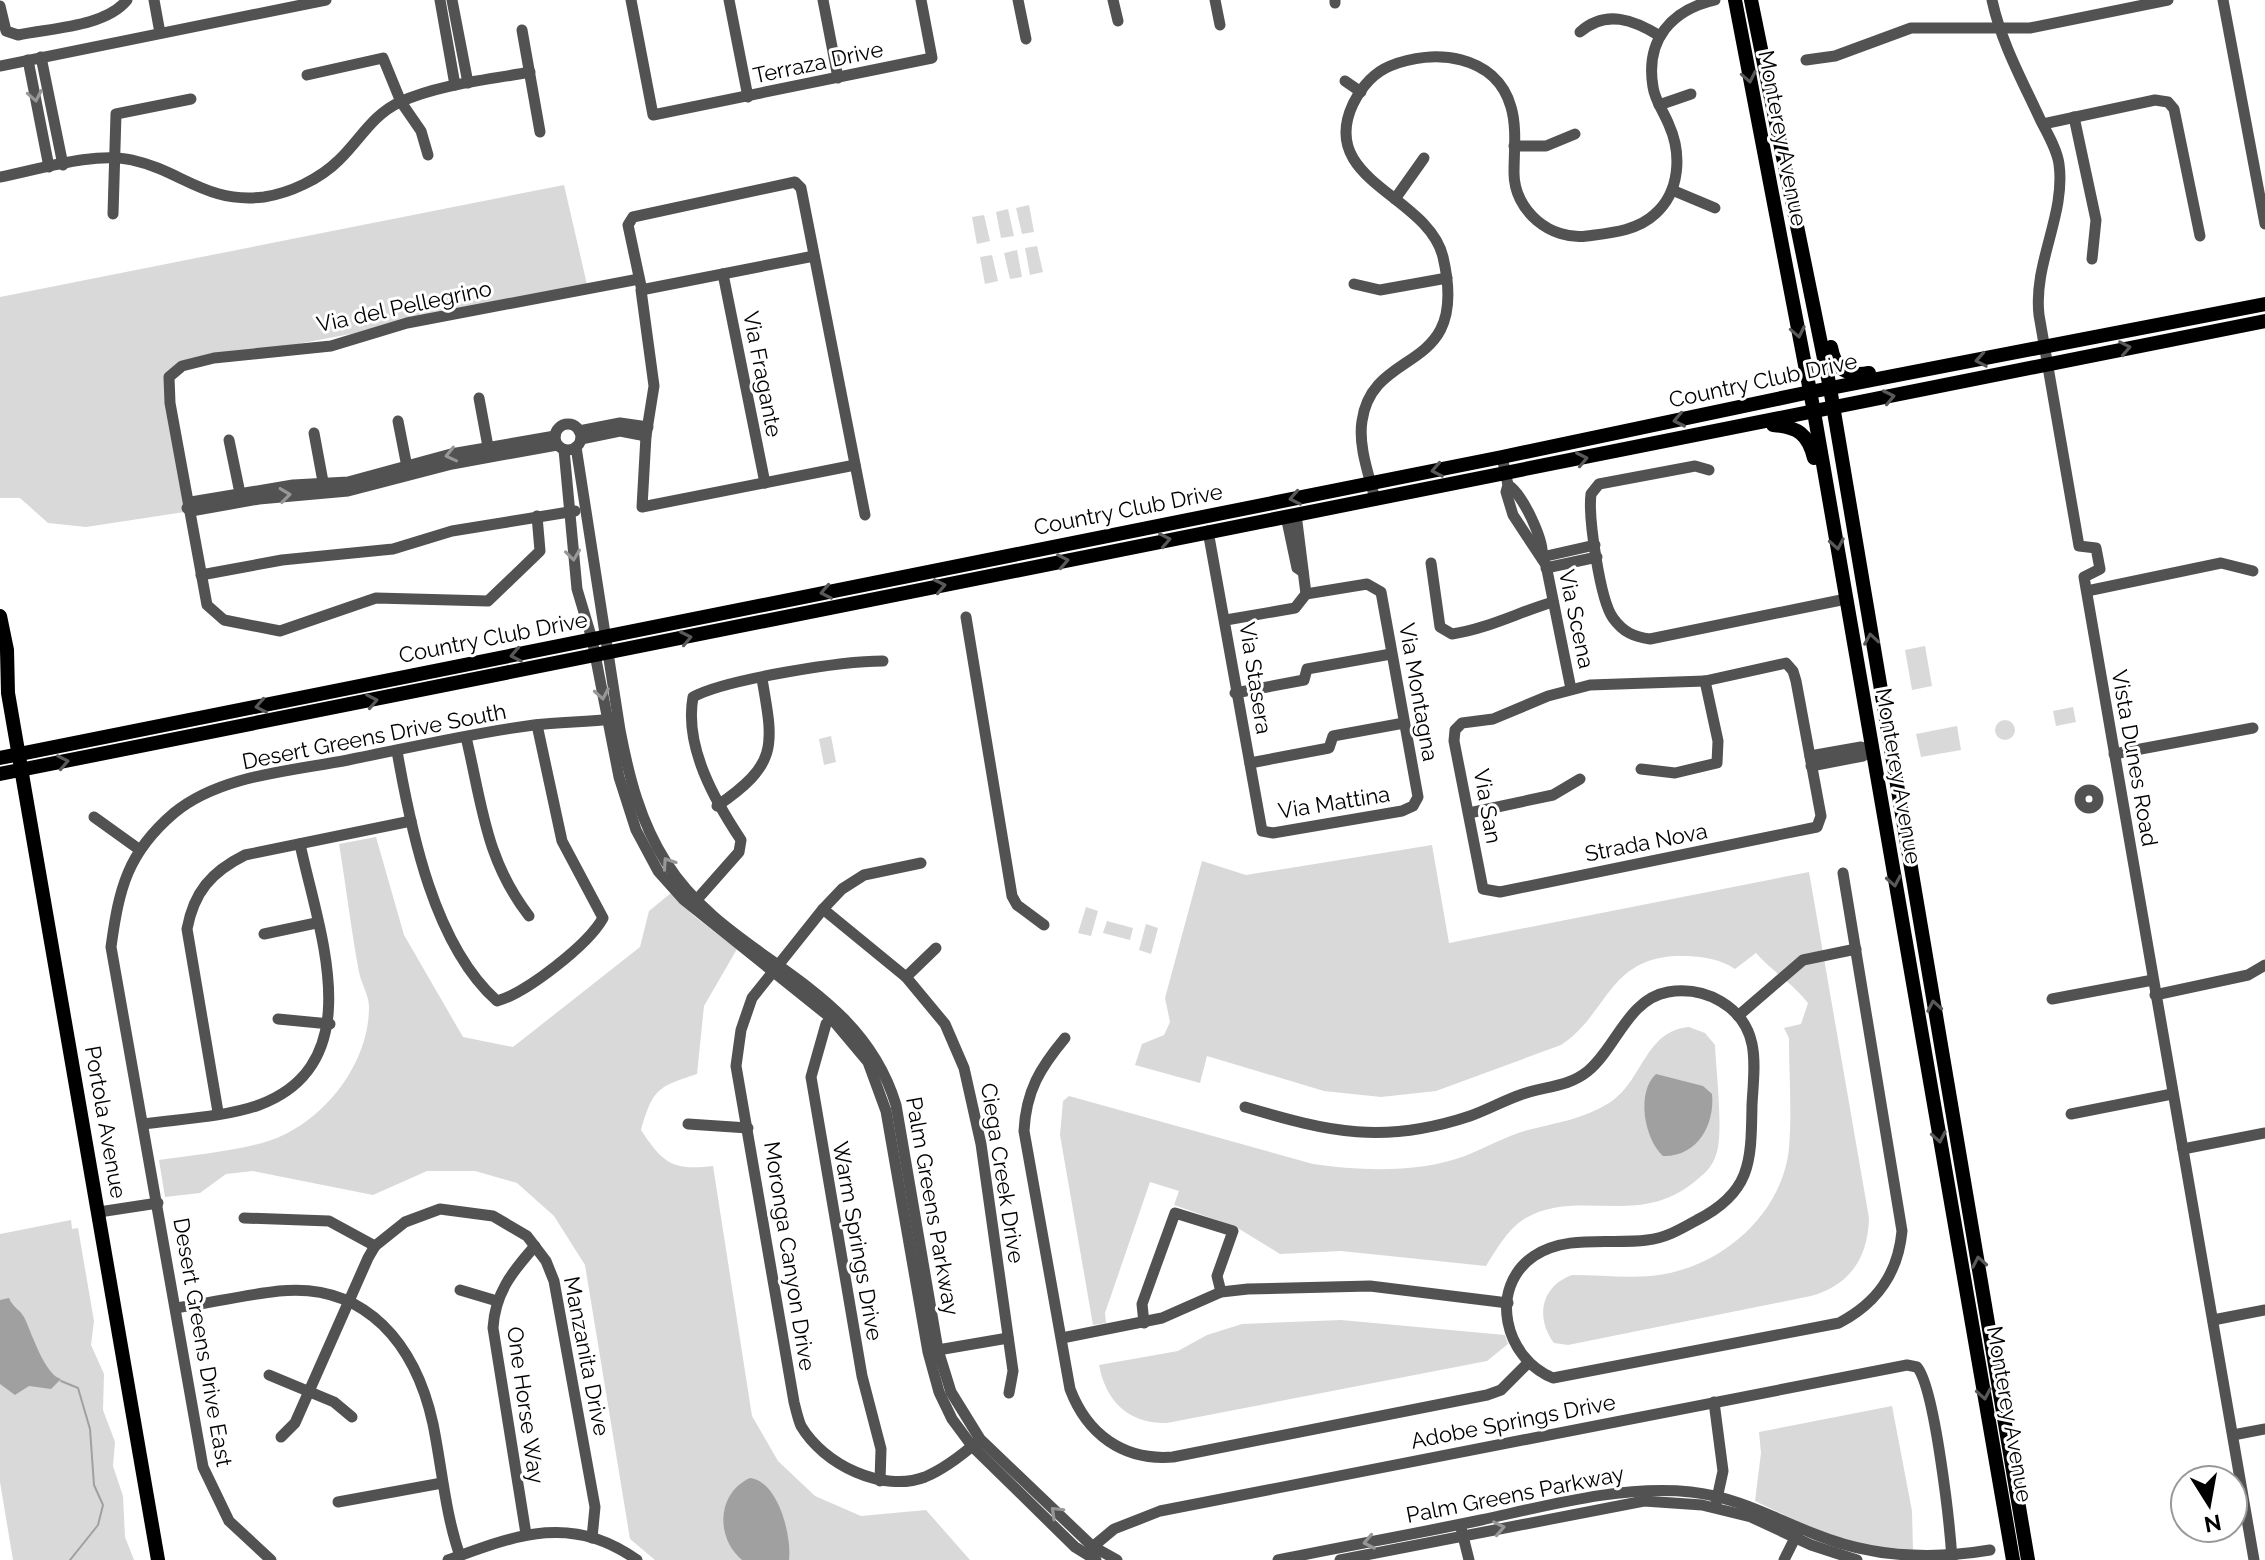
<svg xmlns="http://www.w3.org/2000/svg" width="2265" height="1560" font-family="Raleway,sans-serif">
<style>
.green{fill:#d9d9d9}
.water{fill:#a0a0a0}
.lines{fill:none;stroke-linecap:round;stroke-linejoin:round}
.stream{stroke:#a0a0a0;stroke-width:2}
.minor{stroke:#525252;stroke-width:11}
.major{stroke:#000;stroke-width:14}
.oneway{stroke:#595959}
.oneway2{stroke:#979797}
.labels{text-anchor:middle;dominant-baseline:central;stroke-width:6;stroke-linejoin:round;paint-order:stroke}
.street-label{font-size:22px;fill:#000;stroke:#fff}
</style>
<rect width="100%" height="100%" fill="#fff"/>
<g class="green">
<polygon points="564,185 588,289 181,366 169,378 191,511 86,527 48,523 20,498 0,498 0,297"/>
<polygon points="1029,205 1034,232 1022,234 1016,208"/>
<polygon points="1008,209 1014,236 1001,238 996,212"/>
<polygon points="984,215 990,241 977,244 972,217"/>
<polygon points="1037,246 1043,272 1030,275 1025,248"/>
<polygon points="1017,250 1022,277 1010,279 1004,253"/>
<polygon points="992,255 998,281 985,284 980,257"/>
<polygon points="1925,646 1932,686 1912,690 1905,650"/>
<polygon points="2073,707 2076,722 2056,726 2053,711"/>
<circle cx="2005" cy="730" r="10"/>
<polygon points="1957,726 1961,750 1921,757 1916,734"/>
<polygon points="831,736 836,762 824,765 819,739"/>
<path d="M376,837l28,98 59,102 50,10 127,-100 9,-36 22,-18 23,23 43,33 -33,57 -7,68c-40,13 -44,15 -56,56 22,33 31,41 72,36l39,250 26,45 37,35 46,20 65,-6 44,50h-315l-25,-21 -45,-274 -31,-49 -37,-33 -42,-12h-48l-54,24 -120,-24 -27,3 -26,19 -35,4 -6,-37c34,-5 70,-8 103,-17 57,-15 107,-76 107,-136 0,-12 -8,-24 -10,-35 -8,-43 -13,-86 -20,-128z"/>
<path d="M1432,845l17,98 360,-71 60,346c-1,40 -19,67 -58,78l-243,49 -14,-2c-19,-25 -13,-57 18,-68 32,0 68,5 98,-2 59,-13 113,-63 119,-125 3,-36 0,-74 0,-110l-5,-10 17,-4 7,-21c-16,-20 -35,-31 -52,-50l-21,16c-15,-10 -30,-12 -48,-13 -79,-3 -77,57 -126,89l-125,46 -55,6 -57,-6 -117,-35 -7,27 -65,-18 7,-21 22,-9 6,-13 -5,-24 37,-137 44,14z"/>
<polygon points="1086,907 1098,911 1091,936 1078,933"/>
<polygon points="1107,921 1133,928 1130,940 1103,933"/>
<polygon points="1146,924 1158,928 1151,954 1139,950"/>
<path d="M1689,1027l16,6 10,12c1,26 9,89 1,110 -4,13 -13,20 -23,28 -57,45 -116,4 -169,36 -17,11 -28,31 -38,47l-145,-15 -61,3 -44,-27 -62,-22 5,-14 -29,-9 -45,131 1,10 -13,2 -33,-190 3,-34 6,-5 244,68c48,7 106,9 152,-8 21,-8 41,-20 63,-26 28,-7 55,-11 81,-27 34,-21 35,-72 80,-76z"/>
<polygon points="71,1220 72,1229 78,1228 94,1321 91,1345 104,1374 103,1410 115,1442 113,1466 123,1496 125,1537 134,1560 13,1560 0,1482 0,1234"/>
<path d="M1341,1320l164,15 3,9 -21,17 -320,62c-38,1 -61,-21 -68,-58l79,-14 29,-16 35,-11z"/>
<path d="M1892,1406l20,105 1,40c-57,0 -108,-26 -158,-50l6,-48 -2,-21z"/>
</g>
<g class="water">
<path d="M1656,1074l47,12 9,8c3,31 -15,63 -49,62 -19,-17 -27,-64 -7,-82z"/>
<path d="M9,1298c4,10 12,12 16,21 7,15 20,56 36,60l-10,10 -22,-3 -14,9 -15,-11v-84z"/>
<path d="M750,1478c28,3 42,58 39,82h-47c-27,-23 -25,-67 8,-82z"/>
</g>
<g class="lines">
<polyline class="stream" points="61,1381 78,1388 90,1429 94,1485 103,1505 98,1525 70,1560"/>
<g class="minor">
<polyline points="154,0 160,33"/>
<polyline points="440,0 455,85"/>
<polyline points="452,0 468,83"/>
<polyline points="631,0 653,115 932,58 921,0"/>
<polyline points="729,0 748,97"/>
<polyline points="823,0 838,78"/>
<polyline points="1018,0 1026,39"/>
<polyline points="1113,0 1118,21"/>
<polyline points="1215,0 1220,25"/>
<polyline points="1335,0 1335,3"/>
<path d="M1992,0c9,42 30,80 48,119 7,14 17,30 19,45 7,51 -26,99 -20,151l40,231 17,2 4,21 -16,8 170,983"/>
<polyline points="2223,0 2265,224"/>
<path d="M0,6l6,25 12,4c33,-7 87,-8 109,-35"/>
<polyline points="522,30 540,132"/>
<path d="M1580,32c26,-23 54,-12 80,4"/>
<polyline points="41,57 63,165"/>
<polyline points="28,60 49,167"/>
<polyline points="1806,60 1835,56 1911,28 2030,28 2168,0"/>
<polyline points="0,66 326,0"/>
<polyline points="307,75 383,58 401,102 421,131 428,155"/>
<polyline points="1345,81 1361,92"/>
<polyline points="1659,105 1691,94"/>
<polyline points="2074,117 2096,220 2092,259"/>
<polyline points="2043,124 2155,100 2168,102 2174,109 2200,236"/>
<polyline points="1514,146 1546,146 1575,134"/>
<path d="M0,177c37,-7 95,-26 132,-17 50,11 74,44 132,37 26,-4 56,-18 75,-37 21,-20 33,-45 61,-58 40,-18 88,-22 130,-30"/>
<polyline points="1672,190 1715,208"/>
<polyline points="1395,199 1424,158"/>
<polyline points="113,214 116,114 191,99"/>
<polyline points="814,256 641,290 654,386 646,436 642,507 855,465"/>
<polyline points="723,274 765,483"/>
<polyline points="1354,284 1380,290 1447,278"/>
<polyline points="641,286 628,225 633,217 795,182 801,188 865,515"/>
<polyline points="479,398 489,452"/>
<polyline points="398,421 408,472"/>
<circle cx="568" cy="437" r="13"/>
<polyline points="579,431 620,423 648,427"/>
<polyline points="314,433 324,487"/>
<polyline points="555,436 451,454 348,482 293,485 191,502 187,508 191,511 259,499 348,491 452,464 557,445"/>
<polyline points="581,439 620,431 646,436"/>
<polyline points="229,440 241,498"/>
<path d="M576,447l44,283c9,47 20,91 46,132 62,99 192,118 230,243l42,245 13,42 29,47 112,107 25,14"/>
<polyline points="564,450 577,589 592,639 619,777 636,830 658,871 684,900 831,1018 868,1062 886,1111 928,1352 939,1392 952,1419 972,1446 1075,1547 1096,1560"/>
<polyline points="1502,457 1508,485 1506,492 1513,515 1546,565 1571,689"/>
<path d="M1709,470l-14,-4 -96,18 -8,10c-3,23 9,106 22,124 10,14 21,19 37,21l196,-40"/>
<path d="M1508,485c14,8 37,56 34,72"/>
<path d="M1375,499c-6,-24 -17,-53 -13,-78 11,-77 109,-44 81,-164 -15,-62 -126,-76 -90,-153 8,-16 20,-31 37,-38 43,-18 106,-12 121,41 6,20 3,45 3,66 0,38 37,68 73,63 23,-3 50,-5 68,-22 25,-22 27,-60 14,-89 -5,-13 -14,-24 -16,-38 -8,-48 19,-77 62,-87"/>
<polyline points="1296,514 1306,594"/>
<polyline points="537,516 540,551 488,601 376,598 280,631 224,620 207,605 170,403 169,377 182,366 214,358 331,346 407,323 639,279"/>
<polyline points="1286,516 1297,568 1303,572"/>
<polyline points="1208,531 1262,831 1273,833 1402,811 1413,806 1418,797 1381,592 1367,584 1306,594 1295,608 1226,620"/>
<polyline points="1542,557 1595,545"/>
<path d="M1431,563l9,64 12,7c35,-5 67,-22 101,-32"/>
<polyline points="1546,568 1597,557"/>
<polyline points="201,575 282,560 393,549 452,531 575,511"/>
<polyline points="2087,591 2221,563 2253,571"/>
<polyline points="966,617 1012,896 1017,905 1044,925"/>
<polygon points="1786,663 1793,671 1796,681 1821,816 1817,827 1500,892 1483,889 1454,741 1455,730 1462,723 1493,719 1548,696 1590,685 1705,681"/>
<polyline points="1235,693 1304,680 1307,669 1391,654"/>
<path d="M466,737c16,67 19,122 63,179"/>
<path d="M397,751c14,80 37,194 100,250 29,-8 91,-56 106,-83l-41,-77 -25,-116"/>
<polyline points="2114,754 2253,728"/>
<polyline points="1810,756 1861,747 1872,750"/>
<polyline points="1250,763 1329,748 1333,736 1404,723"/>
<polyline points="1811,766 1863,756 1872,750"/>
<polyline points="1641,769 1675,773 1717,763 1718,741 1705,681"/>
<circle cx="2089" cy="799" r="9"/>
<path d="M717,806c61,-42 57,-59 45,-127"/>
<polyline points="1469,813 1553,795 1580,779"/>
<polyline points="94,817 140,850"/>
<path d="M921,863l-57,12 -22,14 -19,20 -71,89 -11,32 -5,36 58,336c2,8 4,17 7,24 23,39 82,67 124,51 19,-8 37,-22 52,-35"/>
<path d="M693,904l46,-52 2,-12c-26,-39 -57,-93 -48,-143 33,-18 150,-36 190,-36"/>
<polyline points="823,909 906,977 945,1024 964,1068 981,1144 1013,1371 1009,1393"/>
<polyline points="264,934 316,923"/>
<polyline points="906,977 936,948"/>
<polyline points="2155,995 2248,975 2265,965"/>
<polyline points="2052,999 2153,980"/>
<polyline points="835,1015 826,1024 811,1077 862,1376 881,1449 880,1481"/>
<polyline points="1738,1016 1803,960 1856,949"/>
<polyline points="278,1019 330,1024"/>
<path d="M1065,1038c-25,30 -39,53 -41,93l46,258c17,45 53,72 103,68l314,-62 14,-5 27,-27"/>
<path d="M1245,1107c85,25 138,38 225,9 17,-6 33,-15 50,-21 24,-9 47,-7 68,-24 28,-23 40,-72 80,-79 37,-6 76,14 84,52 4,19 1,41 0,61 -1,56 0,87 -55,115 -16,9 -31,18 -50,20 -37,5 -80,-6 -113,16 -47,32 -29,103 19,122l286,-55c38,-20 59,-49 63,-92l-59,-358"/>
<path d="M218,1112l-31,-183c7,-37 24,-57 58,-74l166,-34"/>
<polyline points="2071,1114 2172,1094"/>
<path d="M144,1124c37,-5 81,-7 115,-19 113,-42 59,-175 41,-261"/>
<polyline points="688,1124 748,1128"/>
<polyline points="2183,1149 2265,1133"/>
<polyline points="99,1212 158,1203"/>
<polyline points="244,1218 329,1221 375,1246"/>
<polyline points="460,1290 497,1301"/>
<path d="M176,1308c34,-5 68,-13 103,-17 88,-9 137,55 154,133 9,44 12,89 27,132"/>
<polyline points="2213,1320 2265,1310"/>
<polyline points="1144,1323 1142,1304 1175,1213 1233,1231 1217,1276 1221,1292"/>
<polyline points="1062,1338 1162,1318 1221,1292 1248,1289 1370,1286 1508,1303"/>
<polyline points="932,1351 1008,1338"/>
<polyline points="269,1375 334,1402 352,1417"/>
<polyline points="1714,1402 1723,1471 1716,1503"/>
<polyline points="2233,1435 2265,1429"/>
<polyline points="281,1437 295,1423 368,1258 375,1246 405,1222 440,1209 493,1216 527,1236 546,1261 554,1281 595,1507 592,1538"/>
<polyline points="338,1502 442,1483"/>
<polyline points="1461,1528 1469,1560"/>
<path d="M526,1534l-33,-206c2,-35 19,-56 42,-82"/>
<path d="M1090,1549l24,-20 46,-18 747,-146 10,2c18,21 33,159 35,193"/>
<path d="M271,1560l-42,-39 -26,-54 -92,-520c8,-58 16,-94 63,-134 46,-38 117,-42 174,-53 61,-12 123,-27 186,-35 26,-3 53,-3 79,-6"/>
<path d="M448,1560c68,-25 124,-47 189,0"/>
<path d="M1278,1560c68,-14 136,-26 203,-40 69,-15 140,-35 210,-28 47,5 84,27 126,43 57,23 114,25 173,15"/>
<polyline points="1340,1560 1644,1501 1702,1505 1751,1517 1811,1545 1857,1560"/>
<polyline points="1784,1560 1798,1532"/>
</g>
<g class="major">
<polyline points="1735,0 1814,412 2013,1560"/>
<polyline points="1751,0 1830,388 2028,1560"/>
<path d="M1831,347c4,22 15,30 38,26"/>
<path d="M1773,425c25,2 35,9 41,33"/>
<polyline points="0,616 7,650 8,693 158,1560"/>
<polyline points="0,758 1502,457 1810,392 2265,304"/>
<polyline points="0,774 2265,321"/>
</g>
</g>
<defs><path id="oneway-chevron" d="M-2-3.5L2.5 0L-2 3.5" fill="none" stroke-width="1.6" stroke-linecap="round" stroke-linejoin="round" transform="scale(2)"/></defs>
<g class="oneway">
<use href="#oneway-chevron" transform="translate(1749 77) rotate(79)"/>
<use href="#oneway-chevron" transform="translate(1798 332) rotate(79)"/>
<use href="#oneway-chevron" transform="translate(2125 348) rotate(-11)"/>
<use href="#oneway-chevron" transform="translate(1981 360) rotate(170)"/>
<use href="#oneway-chevron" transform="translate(1889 397) rotate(-12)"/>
<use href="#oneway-chevron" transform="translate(1679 420) rotate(168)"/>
<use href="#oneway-chevron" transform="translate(1582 459) rotate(-12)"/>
<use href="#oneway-chevron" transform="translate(1437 470) rotate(169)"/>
<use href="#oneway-chevron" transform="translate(1295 498) rotate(169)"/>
<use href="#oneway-chevron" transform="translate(1165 540) rotate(-11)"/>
<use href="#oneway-chevron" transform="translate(1837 544) rotate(80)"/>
<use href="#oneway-chevron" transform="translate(1063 561) rotate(-11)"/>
<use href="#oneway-chevron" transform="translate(940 586) rotate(-12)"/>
<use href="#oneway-chevron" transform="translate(826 592) rotate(169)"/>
<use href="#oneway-chevron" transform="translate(686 638) rotate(-12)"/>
<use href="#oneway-chevron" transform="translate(1871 639) rotate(-99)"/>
<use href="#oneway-chevron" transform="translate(516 655) rotate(169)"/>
<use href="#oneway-chevron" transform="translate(372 701) rotate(-11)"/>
<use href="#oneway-chevron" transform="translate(261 706) rotate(169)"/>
<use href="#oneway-chevron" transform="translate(63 762) rotate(-11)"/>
<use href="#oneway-chevron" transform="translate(1894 881) rotate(80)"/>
<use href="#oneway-chevron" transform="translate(1934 1006) rotate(-100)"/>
<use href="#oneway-chevron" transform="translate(1939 1137) rotate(80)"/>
<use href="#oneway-chevron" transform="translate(1979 1262) rotate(-100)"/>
<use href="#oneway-chevron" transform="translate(1984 1394) rotate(80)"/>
</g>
<g class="oneway2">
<use href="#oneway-chevron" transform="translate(35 96) rotate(79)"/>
<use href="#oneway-chevron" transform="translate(451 455) rotate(167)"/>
<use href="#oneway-chevron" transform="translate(285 495) rotate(-7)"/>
<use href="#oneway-chevron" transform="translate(573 555) rotate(83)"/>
<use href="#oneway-chevron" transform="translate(602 694) rotate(80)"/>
<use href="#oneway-chevron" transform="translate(668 863) rotate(-124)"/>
<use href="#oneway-chevron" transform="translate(1056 1512) rotate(-136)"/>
<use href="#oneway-chevron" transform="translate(1499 1528) rotate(-11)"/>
<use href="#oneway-chevron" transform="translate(1369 1542) rotate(169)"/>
</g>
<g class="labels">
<g class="street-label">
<text transform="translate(818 62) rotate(-12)">Terraza Drive</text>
<text transform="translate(1783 138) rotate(79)">Monterey Avenue</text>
<text transform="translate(404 306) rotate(-12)">Via del Pellegrino</text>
<text transform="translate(763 374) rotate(79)">Via Fragante</text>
<text transform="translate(1763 380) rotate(-12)">Country Club Drive</text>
<text transform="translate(1128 509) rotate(-11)">Country Club Drive</text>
<text transform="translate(1577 619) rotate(78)">Via Scena</text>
<text transform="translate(493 637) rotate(-11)">Country Club Drive</text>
<text transform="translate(1256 678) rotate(81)">Via Stasera</text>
<text transform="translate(1419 692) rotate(80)">Via Montagna</text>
<text transform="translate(374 736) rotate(-11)">Desert Greens Drive South</text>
<text transform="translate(2135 758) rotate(80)">Vista Dunes Road</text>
<text transform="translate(1899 776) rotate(80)">Monterey Avenue</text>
<text transform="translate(1334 802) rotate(-9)">Via Mattina</text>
<text transform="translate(1488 806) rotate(80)">Via San</text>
<text transform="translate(1646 842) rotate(-11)">Strada Nova</text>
<text transform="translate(106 1122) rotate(80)">Portola Avenue</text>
<text transform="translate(1003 1173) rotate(81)">Ciega Creek Drive</text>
<text transform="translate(933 1206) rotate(80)">Palm Greens Parkway</text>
<text transform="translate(858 1241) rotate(80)">Warm Springs Drive</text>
<text transform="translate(790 1256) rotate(81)">Moronga Canyon Drive</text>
<text transform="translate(203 1342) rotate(80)">Desert Greens Drive East</text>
<text transform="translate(587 1356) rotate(79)">Manzanita Drive</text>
<text transform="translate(526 1405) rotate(82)">One Horse Way</text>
<text transform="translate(2010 1414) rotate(80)">Monterey Avenue</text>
<text transform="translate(1513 1421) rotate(-11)">Adobe Springs Drive</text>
<text transform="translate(1515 1494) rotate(-11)">Palm Greens Parkway</text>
</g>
</g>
<g transform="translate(2209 1504) rotate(169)"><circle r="38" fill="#ffffff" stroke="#999999" stroke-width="2"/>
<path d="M0-6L14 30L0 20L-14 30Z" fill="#000000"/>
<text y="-12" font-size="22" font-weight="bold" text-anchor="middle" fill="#000000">N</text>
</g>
</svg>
